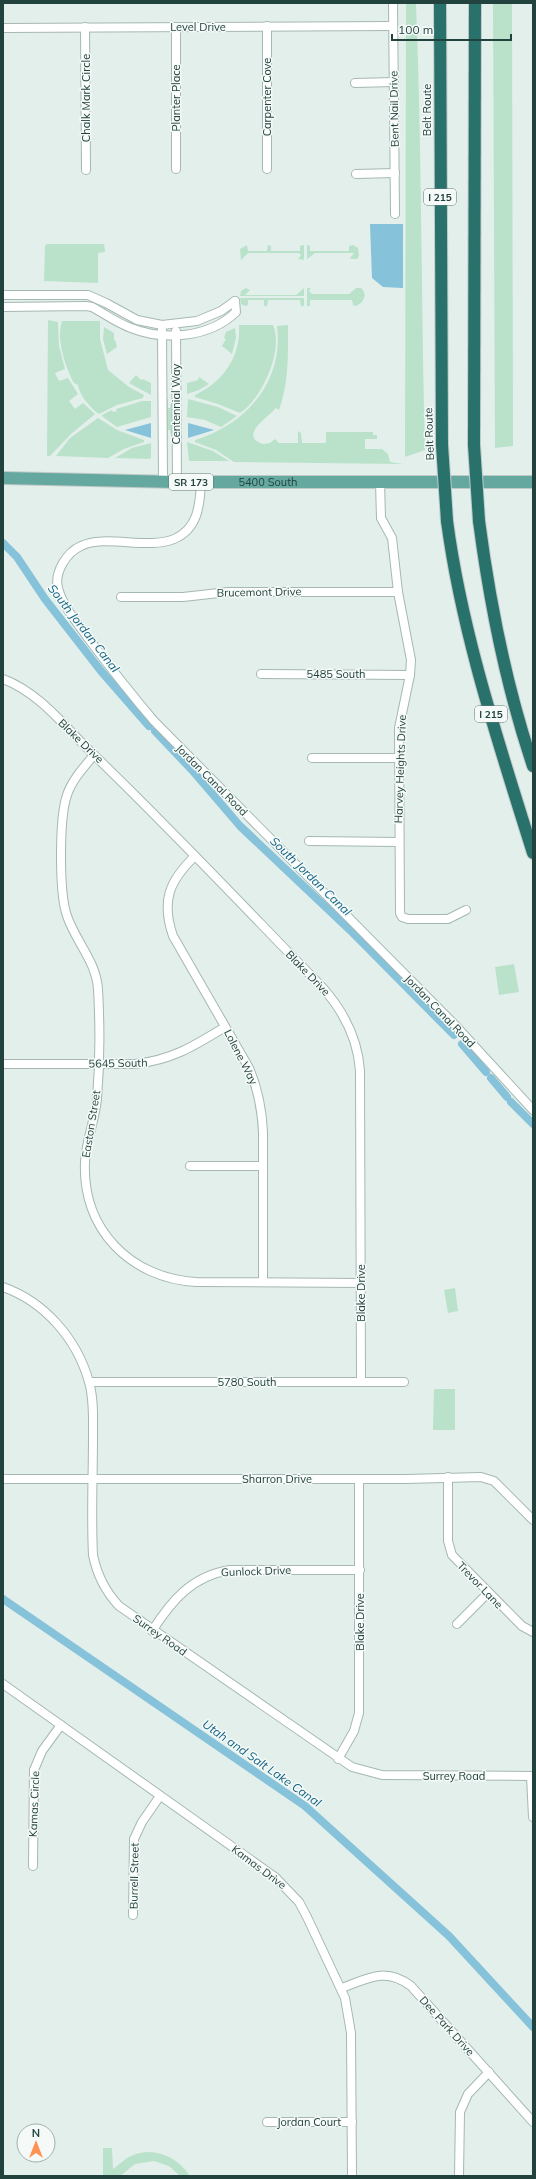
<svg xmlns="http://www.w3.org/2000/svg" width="536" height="2179" font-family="Mulish,sans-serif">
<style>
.green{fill:#bae2ca}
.water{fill:#86c2d9}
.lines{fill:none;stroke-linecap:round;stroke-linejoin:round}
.canal{stroke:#86c2d9;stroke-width:8}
.minor-casing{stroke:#a5b8b3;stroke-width:10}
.primary-casing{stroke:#c1cac9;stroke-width:14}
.motorway-casing{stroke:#c1cac9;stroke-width:14}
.minor{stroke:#fff;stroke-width:8}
.primary{stroke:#64a89f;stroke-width:12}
.motorway{stroke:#29726c;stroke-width:12}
.motorway-bridge-casing{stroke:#c1cac9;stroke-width:14;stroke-linecap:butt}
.motorway-bridge{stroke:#29726c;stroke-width:12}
.labels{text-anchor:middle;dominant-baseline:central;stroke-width:3;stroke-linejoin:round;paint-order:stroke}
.shield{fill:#f5faf8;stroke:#617975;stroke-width:1}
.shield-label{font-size:10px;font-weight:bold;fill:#21423d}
.street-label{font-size:11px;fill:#21423d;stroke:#f5faf8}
.water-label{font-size:12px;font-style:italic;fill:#146485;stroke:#f5faf8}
</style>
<rect width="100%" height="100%" fill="#e3efeb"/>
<g class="green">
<path d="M406,3h10c6,149 5,298 9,447l-20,7z"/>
<polygon points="493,3 512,3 513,446 495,448"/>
<polygon points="53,244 104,244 105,252 98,253 98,283 44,281 45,246 47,244"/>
<polygon points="247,245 248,251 267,251 268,245 271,246 271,251 300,251 300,246 304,245 304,260 298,259 301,255 299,253 248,253 241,260 240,249"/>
<polygon points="307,245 310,246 310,251 349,251 349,246 353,245 358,248 359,256 357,259 351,259 350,258 354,253 315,253 307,259"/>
<polygon points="246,288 250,290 245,295 296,295 304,288 304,296 240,296 241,291"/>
<path d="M307,288h4l-2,3 3,3h37l7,-6h5c7,6 3,15 -5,18l-3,-1 -1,-5h-42v6h-3z"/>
<polygon points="240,298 304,298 304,306 301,306 300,300 268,300 267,306 264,306 264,300 248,300 248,305 245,306 241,304"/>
<polygon points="48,320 58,322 59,346 65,369 55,373 59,381 68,378 78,394 69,401 75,409 83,403 95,414 71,434 50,456 47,456"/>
<path d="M62,321h38v18l8,31 21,17 15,8 -1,3 -26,7 -18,9 -3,-2c-8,-8 -16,-16 -18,-27l-4,-2c-9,-17 -18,-44 -12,-62z"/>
<path d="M239,325h34c11,25 -11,74 -33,88l-22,-9 -23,-7v-2c28,-13 46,-38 44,-70z"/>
<path d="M288,325c0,30 1,57 -9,85l-3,-2c-8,9 -38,28 -13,36l7,-1 5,-4 4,4h19v-12l3,2 1,10h24v-11h47v3h4v4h-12v10h17l6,5 2,8 13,2 -169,-2 -18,-12 -21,-8v-2c52,-15 89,-60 82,-114z"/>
<polygon points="104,327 114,333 114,340 115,340 117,347 107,354 103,339"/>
<polygon points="235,328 236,338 232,354 222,346 226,339 224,338 226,332"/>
<polygon points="136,375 141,380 143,379 151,383 151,395 129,383"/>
<polygon points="199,377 209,384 199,390 187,394 187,383 198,380"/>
<polygon points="166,399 168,399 168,408 170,408 172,399 172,439 170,430 168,430 168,439 166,439"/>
<polygon points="188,399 218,407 237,416 221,427 205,420 187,417"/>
<polygon points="142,401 151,401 151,417 117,427 103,417 102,415 112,410 113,412 117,411 116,409"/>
<polygon points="98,418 117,430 144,440 144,442 124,449 108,458 56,456 70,438"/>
<polygon points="187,442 213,451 229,461 189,461"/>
<polygon points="151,443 151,458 149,459 115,458 132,448"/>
<polygon points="514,964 519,992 499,995 495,967"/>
<polygon points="455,1288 458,1311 448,1313 444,1290"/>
<polygon points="434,1389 455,1389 455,1430 433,1430"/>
<path d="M103,2148h9l1,21c6,-4 11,-10 18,-13 22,-10 46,0 59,20h-10l-11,-10 -15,-5 -19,3 -15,12h-17z"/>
</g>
<g class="water">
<polygon points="370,224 403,224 403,288 383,287 372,278"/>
<polygon points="151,423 151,438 125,430"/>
<polygon points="188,423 214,430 188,438"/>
</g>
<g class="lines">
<g class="canal">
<polyline points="3,543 17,557 45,599 101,671 149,726"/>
<polyline points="155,731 192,770 240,826 350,930 454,1035"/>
<polyline points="462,1044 486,1072"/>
<polyline points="491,1078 507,1097"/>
<polyline points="511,1102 533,1124"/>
<polyline points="3,1599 305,1806 449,1936 533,2027"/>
</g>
<defs>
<g id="minor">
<polyline points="393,3 395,214"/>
<polyline points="267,26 267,169"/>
<polyline points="85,27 86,170"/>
<polyline points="176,27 176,169"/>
<polyline points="3,28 393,26"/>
<polyline points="355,83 394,82"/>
<polyline points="356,174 395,173"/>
<polyline points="3,295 88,295 106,303 137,320 162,325 197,321 221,311 235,301"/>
<path d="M3,307l83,-1 6,1c13,7 25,16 39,21 33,13 78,10 105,-16l-1,-11"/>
<polyline points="162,330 163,482"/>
<polyline points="176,331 177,482"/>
<path d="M201,482c-1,23 -3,47 -27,57 -26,11 -69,-5 -93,7 -14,6 -27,26 -23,42 5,19 19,34 30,50 21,28 43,56 66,83l300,303 79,86"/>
<polyline points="380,482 381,518 392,538 398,592 411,660 410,675 399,728 400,913 402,917 408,919 448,919 466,910"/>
<polyline points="121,597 183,597 228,592 398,592"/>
<polyline points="261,674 410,675"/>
<path d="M3,679c37,14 61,47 88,73 80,77 155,157 232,236 21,24 35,51 37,83l1,311"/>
<path d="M94,755c-10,12 -22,25 -27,40 -8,23 -8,98 0,121 9,26 29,45 31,73 2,36 2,74 -1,110 -2,21 -11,42 -12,63 -3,67 45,116 111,120l165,1"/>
<polyline points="312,758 399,758"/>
<polyline points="309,841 398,842"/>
<path d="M195,856c-26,25 -34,45 -22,80l76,132c9,21 13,42 14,64v150"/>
<path d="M3,1064h132c37,-4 59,-18 90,-37"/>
<polyline points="190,1166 263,1166"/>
<path d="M3,1287c42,15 74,52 86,95 5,17 4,37 4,54 0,40 -2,80 0,119 4,20 12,36 26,51l233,161 30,8 151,1"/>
<polyline points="90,1382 404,1382"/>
<polyline points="448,1477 448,1541 452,1555 522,1626 533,1632"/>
<polyline points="3,1479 406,1479 481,1477 494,1481 533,1520"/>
<polyline points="457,1624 488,1593"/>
<path d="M152,1631c20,-31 40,-55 78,-61h130"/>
<polyline points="3,1684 275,1877 299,1902 307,1917 345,1998 351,2033 352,2176"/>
<polyline points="338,1759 354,1731 359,1713 359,1479"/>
<polyline points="531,1776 533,1817"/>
<polyline points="33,1866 34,1770 42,1751 61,1725"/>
<polyline points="133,1915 134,1839 142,1822 160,1796"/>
<path d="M342,1988c26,-10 44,-21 69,-2l122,136"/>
<polyline points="267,2122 352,2122"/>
<polyline points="459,2176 460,2112 468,2094 489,2072"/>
</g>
<g id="primary">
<path id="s1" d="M3,478l174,4h356"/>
</g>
<g id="motorway">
<polyline points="440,3 442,445"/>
<polyline points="474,445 475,3"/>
<path d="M447,521c15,113 52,223 86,332"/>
<path d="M479,521c11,84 27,165 54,245"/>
</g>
</defs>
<use href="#minor" class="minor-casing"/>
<use href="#primary" class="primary-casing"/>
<use href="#motorway" class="motorway-casing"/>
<use href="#minor" class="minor"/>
<use href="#primary" class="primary"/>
<use href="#motorway" class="motorway"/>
<defs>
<g id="motorway-bridge">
<polyline points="442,445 447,521"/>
<polyline points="474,445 479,521"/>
</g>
</defs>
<use href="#motorway-bridge" class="motorway-bridge-casing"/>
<use href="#motorway-bridge" class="motorway-bridge"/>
</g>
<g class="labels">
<g class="shield">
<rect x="424" y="189" width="32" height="16" rx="3"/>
<rect x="169" y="474" width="44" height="16" rx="3"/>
<rect x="475" y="706" width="32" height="16" rx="3"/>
</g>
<g class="shield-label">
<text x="440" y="197">I 215</text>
<text x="191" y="482">SR 173</text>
<text x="491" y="714">I 215</text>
</g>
<g class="street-label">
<text x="198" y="27">Level Drive</text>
<text transform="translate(267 97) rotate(-90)">Carpenter Cove</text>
<text transform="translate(86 98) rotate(-90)">Chalk Mark Circle</text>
<text transform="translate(176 98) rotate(-90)">Planter Place</text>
<text transform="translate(394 109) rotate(-91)">Bent Nail Drive</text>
<text transform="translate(427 110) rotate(-90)">Belt Route</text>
<text transform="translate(176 404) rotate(-90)">Centennial Way</text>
<text transform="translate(429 434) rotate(-92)">Belt Route</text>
<text stroke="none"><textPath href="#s1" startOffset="265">5400 South</textPath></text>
<text transform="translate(259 592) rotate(-1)">Brucemont Drive</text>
<text x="336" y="674">5485 South</text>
<text transform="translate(81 741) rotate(44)">Blake Drive</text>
<text transform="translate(400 769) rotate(-88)">Harvey Heights Drive</text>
<text transform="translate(212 780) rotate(45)">Jordan Canal Road</text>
<text transform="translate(308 973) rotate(46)">Blake Drive</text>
<text transform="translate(440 1011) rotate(46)">Jordan Canal Road</text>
<text transform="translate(241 1057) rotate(63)">Lolene Way</text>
<text transform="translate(118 1063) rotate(-1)">5645 South</text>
<text transform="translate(91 1124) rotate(-81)">Easton Street</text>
<text transform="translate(361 1293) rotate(-90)">Blake Drive</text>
<text x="247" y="1382">5780 South</text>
<text x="277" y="1479">Sharron Drive</text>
<text transform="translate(256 1571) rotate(-2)">Gunlock Drive</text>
<text transform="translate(480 1585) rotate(46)">Trevor Lane</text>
<text transform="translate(360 1622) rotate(-90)">Blake Drive</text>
<text transform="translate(160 1635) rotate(35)">Surrey Road</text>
<text x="454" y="1776">Surrey Road</text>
<text transform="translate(34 1804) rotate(-88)">Kamas Circle</text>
<text transform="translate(259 1867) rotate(37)">Kamas Drive</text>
<text transform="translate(134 1876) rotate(-89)">Burrell Street</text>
<text transform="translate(447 2026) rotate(48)">Dee Park Drive</text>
<text x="309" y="2122">Jordan Court</text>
</g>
<g class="water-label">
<text transform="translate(84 628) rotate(52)">South Jordan Canal</text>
<text transform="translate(311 876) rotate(44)">South Jordan Canal</text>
<text transform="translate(262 1763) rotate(35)">Utah and Salt Lake Canal</text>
</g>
</g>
<rect width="536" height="2179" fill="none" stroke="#21423d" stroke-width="8"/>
<g transform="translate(36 2143)"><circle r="19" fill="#f5faf8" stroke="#a0b0ad"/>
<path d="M0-3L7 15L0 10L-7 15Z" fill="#ff9251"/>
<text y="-6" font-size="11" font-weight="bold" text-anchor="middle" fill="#21423d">N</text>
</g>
<path d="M392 34v6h119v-6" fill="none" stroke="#21423d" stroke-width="2"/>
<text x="398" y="34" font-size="12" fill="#21423d" stroke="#f5faf8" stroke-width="3" paint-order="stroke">100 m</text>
</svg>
